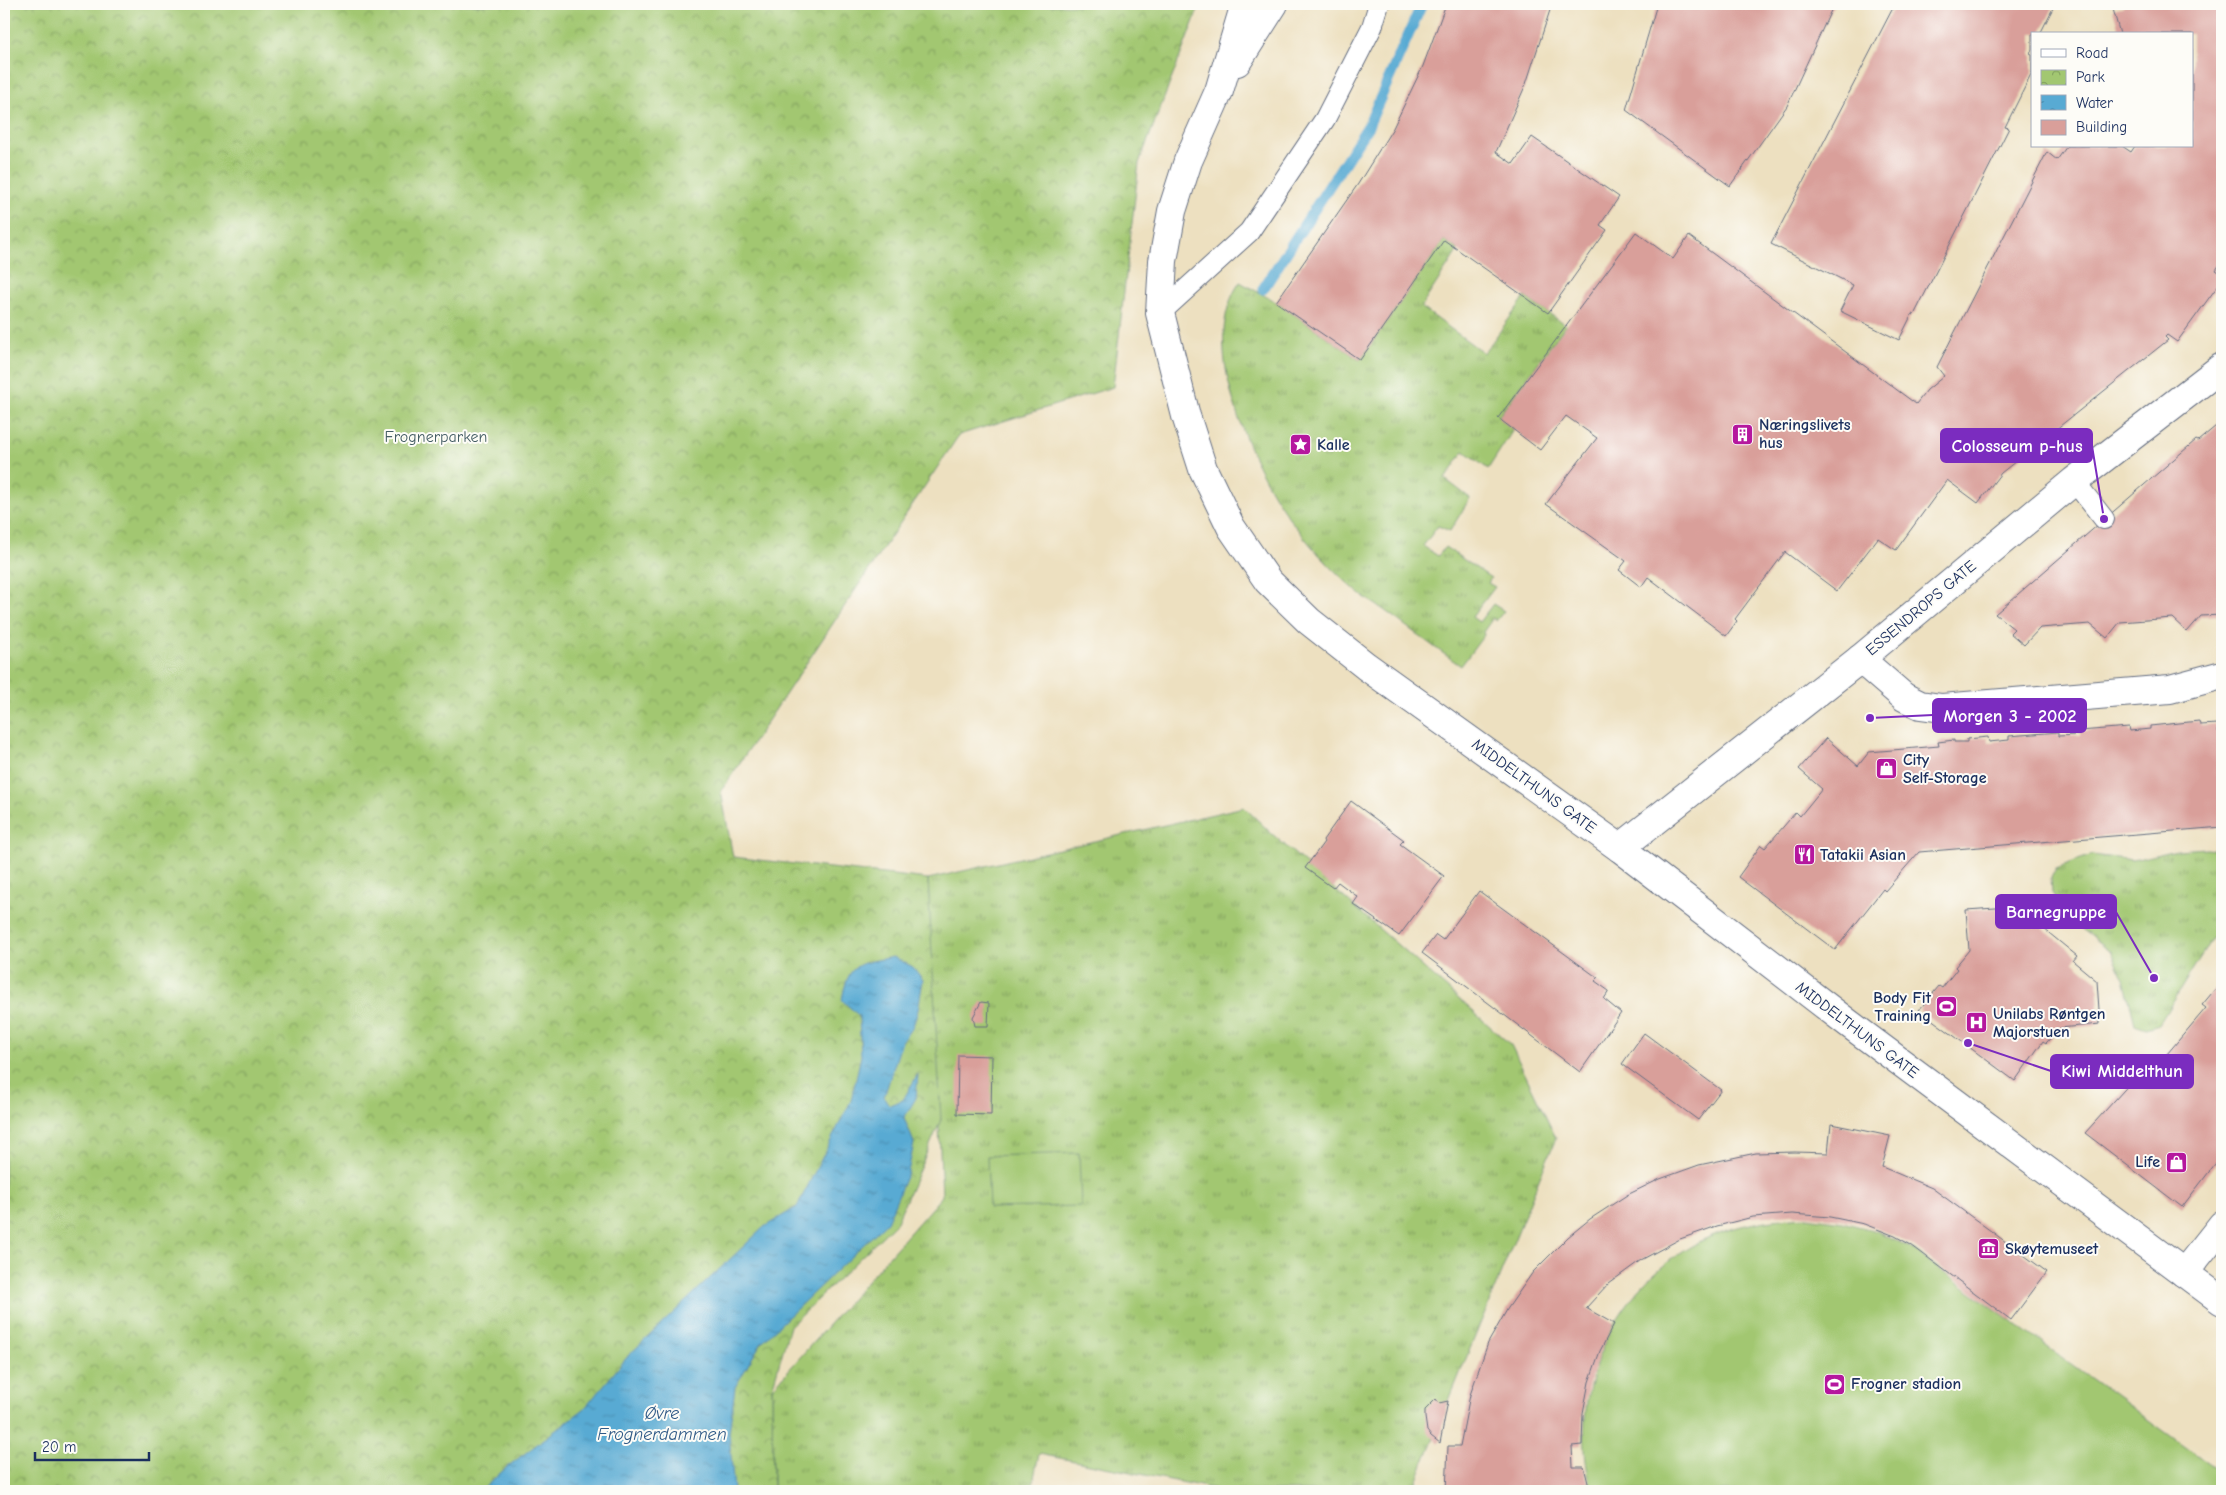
<svg xmlns="http://www.w3.org/2000/svg" width="2226" height="1495" font-family="'Comic Neue',sans-serif">
<style>
.grass{fill:url(#grass-tufts);stroke:#5e7b68}
.park{fill:url(#park-crowns);stroke:#5e7b68}
.pitch{fill:#a2c771;stroke:#5e7b68}
.water{fill:url(#water-ripples);stroke:#3a6c98}
.lines{fill:none;stroke-linecap:round;stroke-linejoin:round}
.stream{stroke:#58aad3;stroke-width:11}
.building{fill:#d99f9a}
.lane-casing{stroke:#646d80;stroke-width:22}
.street-casing{stroke:#646d80;stroke-width:30}
.secondary-casing{stroke:#646d80;stroke-width:30}
.lane{stroke:#fff;stroke-width:20}
.street{stroke:#fff;stroke-width:28}
.secondary{stroke:#fff;stroke-width:28}
.labels{text-anchor:middle;dominant-baseline:central;stroke-width:4;stroke-linejoin:round;paint-order:stroke}
.poi-label{font-size:16px;font-weight:bold;fill:#1b2f5e;stroke:#fdfcf7;text-anchor:start}
.park-label{font-size:16px;fill:#445d64;stroke:#fdfcf7}
.street-label{font-size:16px;fill:#1b2f5e;stroke:#fdfcf7}
.water-label{font-size:18px;font-style:italic;fill:#305a87;stroke:#fdfcf7}
.leader{fill:none;stroke:#7b2cbf;stroke-width:2}
.callout-dot{fill:#7b2cbf;stroke:#fdfcf7;stroke-width:2}
.callout{fill:#7b2cbf;stroke:#7b2cbf;stroke-width:2}
.callout-label{font-size:18px;text-anchor:middle;font-weight:bold;fill:#fff}
</style>
<defs>
<pattern id="grass-tufts" width="24" height="20" patternUnits="userSpaceOnUse" patternTransform="scale(1.25)"><rect width="24" height="20" fill="#a2c771"/><path d="M3 7l-1-3M5 7V3M7 7l1-3M15 17l-1-3M17 17v-4M19 17l1-3" fill="none" stroke="#83a260"/></pattern>
<pattern id="park-crowns" width="20" height="18" patternUnits="userSpaceOnUse" patternTransform="scale(1.25)"><rect width="20" height="18" fill="#a2c771"/><path d="M2 6a3 3 0 1 1 6 0M12 15a3 3 0 1 1 6 0" fill="none" stroke="#83a260"/></pattern>
<pattern id="water-ripples" width="26" height="14" patternUnits="userSpaceOnUse" patternTransform="scale(1.25)"><rect width="26" height="14" fill="#58aad3"/><path d="M2 4q2-2 4 0t4 0M15 11q2-2 4 0t4 0" fill="none" stroke="#488bae"/></pattern>
</defs>
<rect width="100%" height="100%" fill="#fdfcf7"/>
<filter id="ink" filterUnits="userSpaceOnUse"><feTurbulence type="fractalNoise" baseFrequency=".02" numOctaves="2"/><feDisplacementMap in="SourceGraphic" scale="10" xChannelSelector="R" yChannelSelector="G"/><feConvolveMatrix kernelMatrix="1 2 1 2 8 2 1 2 1" color-interpolation-filters="sRGB"/></filter>
<filter id="wash" filterUnits="userSpaceOnUse"><feTurbulence type="fractalNoise" baseFrequency=".0096" numOctaves="4" result="noise"/><feDisplacementMap in="SourceGraphic" scale="20" xChannelSelector="R" yChannelSelector="G"/><feGaussianBlur stdDeviation="1.12" result="paint"/><feColorMatrix in="noise" values="0 0 0 0 0 0 0 0 0 0 0 0 0 0 0 0 0 1.4 0 .05"/><feComposite in="paint" operator="in"/></filter>
<g filter="url(#wash)">
<rect width="100%" height="100%" fill="#ede0c0"/>
<g class="grass">
<path d="M1444,240l14,10 -37,57 63,46 41,-56 41,28 -68,92 15,13 -25,39 -24,-18 -19,28 25,19 -20,33 -12,-5 -15,20 15,10 7,-9 46,31 -3,5 7,4 -23,30 7,5 14,-18 11,7 -8,10 -3,-3 -10,14 1,3 -23,31c-26,-18 -51,-37 -77,-56 -10,-7 -22,-13 -31,-22 -62,-55 -103,-119 -123,-200 -9,-35 -11,-76 10,-106l36,20 84,58z"/>
<polygon points="1244,807 1271,833 1511,1045 1556,1138 1412,1491 1226,1491 1039,1454 1031,1491 773,1491 772,1389 942,1196 928,879"/>
<polygon points="2207,848 2222,850 2222,922 2159,1024 2146,1028 2135,1024 2124,979 2110,950 2071,921 2052,893 2051,878 2056,868 2092,855 2133,860 2177,850"/>
</g>
<polygon class="park" points="4,4 1200,5 1139,163 1113,387 959,435 721,791 733,857 928,879 941,1120 896,1223 790,1326 772,1389 773,1491 4,1491"/>
<g class="pitch">
<polygon points="1079,1153 1081,1206 989,1208 987,1156"/>
<path d="M1807,1217l35,5 35,9 32,16 313,226v18h-630c-27,-97 20,-206 111,-251 33,-16 68,-21 104,-23z"/>
</g>
<path class="water" d="M893,957l20,10 10,13 -5,30 -5,16 -11,15 -18,56 5,8 14,-5 15,-26 -2,24 -12,20 10,25 -6,29 -21,50 -126,121 -26,44 -6,46 5,58h-253l26,-24 77,-58 45,-54 135,-128 33,-20 54,-106 10,-45 -2,-40 -17,-16c7,-39 16,-36 51,-43z"/>
<g class="lines">
<polyline class="stream" points="1263,289 1368,126 1422,4"/>
</g>
<g id="blocks">
<g class="building">
<polygon points="1446,4 1552,4 1526,84 1496,152 1513,164 1532,137 1619,197 1600,225 1607,230 1548,313 1444,240 1360,360 1276,302 1358,184 1393,128 1423,66"/>
<polygon points="1657,4 1834,4 1787,106 1730,186 1626,110"/>
<polygon points="1895,4 2055,4 2040,34 2032,34 2032,50 2030,54 2032,55 2032,73 2005,127 2009,128 1914,315 1912,314 1899,340 1840,311 1853,285 1771,244"/>
<polygon points="2132,4 2222,4 2222,261 2216,270 2222,274 2222,280 2177,342 2167,335 2165,337 2168,340 2001,473 1978,503 1947,480 1896,550 1878,538 1837,591 1785,552 1735,619 1737,621 1726,636 1648,577 1641,587 1619,570 1626,561 1546,504 1597,438 1566,416 1540,450 1498,418 1636,232 1673,259 1689,236 1916,404 1927,390 1944,376 1937,367 2047,152 2057,160 2067,146 2122,146 2131,152 2135,146 2192,146 2192,34 2120,34 2113,9"/>
<polygon points="2222,421 2222,615 2201,616 2187,632 2172,618 2120,622 2107,638 2090,624 2040,628 2024,645 2010,633 2014,629 1995,614 2196,440 2198,441"/>
<polygon points="2199,721 2200,725 2218,724 2218,733 2222,732 2222,827 1919,852 1885,891 1883,889 1835,950 1738,877 1761,845 1765,848 1796,812 1800,816 1822,789 1799,769 1826,738 1858,766 1869,752 1939,746 1938,742 1954,740 1954,742 1967,742 1967,739 1988,737 1989,742 2009,740 2009,736 2058,732 2058,736 2080,735 2080,731 2129,727 2130,731 2150,729 2150,726"/>
<polygon points="1351,801 1404,840 1400,844 1444,876 1399,936 1353,904 1358,897 1338,882 1333,888 1305,868 1324,842 1323,840"/>
<polygon points="1479,891 1598,978 1595,981 1609,991 1604,999 1621,1013 1580,1072 1422,953 1436,935 1443,940"/>
<polygon points="2010,907 2035,928 2038,924 2077,956 2073,961 2097,981 2100,1024 2060,1028 2046,1043 2043,1041 2015,1081 1919,1010 1939,986 1942,988 1957,969 1955,967 1969,950 1966,910"/>
<polygon points="2222,981 2222,1155 2182,1207 2085,1133 2143,1069 2150,1074 2206,1008 2202,1005"/>
<polygon points="981,1002 989,1003 988,1026 975,1026 973,1017"/>
<polygon points="1644,1033 1721,1090 1698,1120 1622,1064"/>
<polygon points="958,1055 992,1056 991,1115 957,1114"/>
<polygon points="1831,1124 1890,1136 1882,1167 1932,1188 2047,1272 2011,1320 1911,1245 1895,1236 1864,1224 1830,1217 1792,1214 1753,1217 1717,1226 1680,1239 1641,1260 1608,1284 1586,1308 1614,1324 1600,1351 1589,1382 1583,1413 1582,1445 1572,1446 1573,1467 1584,1467 1590,1491 1446,1491 1448,1446 1460,1446 1470,1395 1488,1343 1508,1308 1533,1272 1568,1237 1590,1219 1627,1195 1660,1179 1699,1165 1756,1153 1795,1152 1828,1153"/>
<polygon points="1436,1399 1439,1403 1448,1401 1440,1443 1431,1436 1427,1431 1425,1417 1425,1410"/>
</g>
</g>
</g>
<g filter="url(#ink)">
<use href="#blocks" fill-opacity="0" stroke="#646d80" stroke-width="1"/>
<g class="lines">
<defs>
<g id="lane">
<polyline points="1160,313 1249,232 1325,119 1372,27 1379,4"/>
<polyline points="2074,481 2104,519"/>
</g>
<g id="street">
<polyline points="1860,659 1904,697 1920,705 1942,708 2170,689 2222,675"/>
<polyline points="1620,848 1860,659 2074,481 2222,367"/>
<polyline points="2184,1273 2222,1225"/>
</g>
<g id="secondary">
<polyline points="1245,4 1219,91 1188,161 1172,211 1163,261 1160,313 1186,416 1203,469 1231,527 1268,581 1309,621 1366,666 1620,848 1848,1023 2222,1301"/>
<polyline points="1237,62 1274,4"/>
</g>
</defs>
<use href="#lane" class="lane-casing"/>
<use href="#street" class="street-casing"/>
<use href="#secondary" class="secondary-casing"/>
<use href="#lane" class="lane"/>
<use href="#street" class="street"/>
<use href="#secondary" class="secondary"/>
</g>
</g>
<defs>
<symbol id="building-square" viewBox="-11 -11 22 22"><rect x="-9" y="-9" width="18" height="18" rx="4" fill="#b5179e" stroke="#fdfcf7"/><path d="M-4-6H4V6H1V3H-1V6H-4ZM-2.5-4.3h1.7v1.8h-1.7ZM.8-4.3h1.7v1.8H.8ZM-2.5-1h1.7V.8h-1.7ZM.8-1h1.7V.8H.8Z" fill="#fff"/></symbol>
<symbol id="sight-square" viewBox="-11 -11 22 22"><rect x="-9" y="-9" width="18" height="18" rx="4" fill="#b5179e" stroke="#fdfcf7"/><path d="M0-6L1.8-2.2L6-1.7L2.9 1.2L3.7 5.4L0 3.3L-3.7 5.4L-2.9 1.2L-6-1.7L-1.8-2.2Z" fill="#fff"/></symbol>
<symbol id="shop-square" viewBox="-11 -11 22 22"><rect x="-9" y="-9" width="18" height="18" rx="4" fill="#b5179e" stroke="#fdfcf7"/><path d="M-5-2.5h2.3a2.7 3.5 0 0 1 5.4 0H5L5.5 6h-11ZM-1.5-2.5h3a1.5 2.3 0 0 0-3 0Z" fill="#fff"/></symbol>
<symbol id="restaurant-square" viewBox="-11 -11 22 22"><rect x="-9" y="-9" width="18" height="18" rx="4" fill="#b5179e" stroke="#fdfcf7"/><path d="M-5-6h1v4h1v-4h1v4h1v-4h1v5L-1.5 .5V6h-2V.5L-5-1ZM5-6V6H3V1.5H1.5Q1.5-4 5-6Z" fill="#fff"/></symbol>
<symbol id="stadium-square" viewBox="-11 -11 22 22"><rect x="-9" y="-9" width="18" height="18" rx="4" fill="#b5179e" stroke="#fdfcf7"/><path d="M0-5a6.5 5 0 1 0 0 10a6.5 5 0 1 0 0-10ZM-3.5-1.8h7v3.6h-7Z" fill="#fff"/></symbol>
<symbol id="hospital-square" viewBox="-11 -11 22 22"><rect x="-9" y="-9" width="18" height="18" rx="4" fill="#b5179e" stroke="#fdfcf7"/><path d="M-5-5h3v3.5h4V-5h3V5h-3V1.5h-4V5h-3Z" fill="#fff"/></symbol>
<symbol id="museum-square" viewBox="-11 -11 22 22"><rect x="-9" y="-9" width="18" height="18" rx="4" fill="#b5179e" stroke="#fdfcf7"/><path d="M0-6L6-3V-2H-6V-3ZM-5-1h2V3h-2ZM-1-1h2V3h-2ZM3-1h2V3H3ZM-6 4H6V6H-6Z" fill="#fff"/></symbol>
</defs>
<g fill-rule="evenodd">
<use href="#building-square" x="1730" y="422" width="25" height="25"/>
<use href="#sight-square" x="1288" y="432" width="25" height="25"/>
<use href="#shop-square" x="1874" y="756" width="25" height="25"/>
<use href="#restaurant-square" x="1792" y="842" width="25" height="25"/>
<use href="#stadium-square" x="1934" y="994" width="25" height="25"/>
<use href="#hospital-square" x="1964" y="1010" width="25" height="25"/>
<use href="#shop-square" x="2164" y="1150" width="25" height="25"/>
<use href="#museum-square" x="1976" y="1236" width="25" height="25"/>
<use href="#stadium-square" x="1822" y="1372" width="25" height="25"/>
</g>
<g class="labels">
<g class="poi-label">
<text x="1759" y="425">Næringslivets<tspan x="1759" dy="18">hus</tspan></text>
<text x="1317" y="445">Kalle</text>
<text x="1903" y="760">City<tspan x="1903" dy="18">Self-Storage</tspan></text>
<text x="1820" y="855">Tatakii Asian</text>
<text x="1931" y="998" text-anchor="end">Body Fit<tspan x="1931" dy="18">Training</tspan></text>
<text x="1993" y="1014">Unilabs Røntgen<tspan x="1993" dy="18">Majorstuen</tspan></text>
<text x="2160" y="1162" text-anchor="end">Life</text>
<text x="2005" y="1249">Skøytemuseet</text>
<text x="1851" y="1384">Frogner stadion</text>
</g>
<g class="park-label">
<text x="436" y="437">Frognerparken</text>
</g>
<g class="street-label">
<text transform="translate(1921 608) rotate(-40)">ESSENDROPS GATE</text>
<text transform="translate(1534 786) rotate(36)">MIDDELTHUNS GATE</text>
<text transform="translate(1857 1030) rotate(37)">MIDDELTHUNS GATE</text>
</g>
<g class="water-label">
<text x="662" y="1413">Øvre<tspan x="662" dy="21">Frognerdammen</tspan></text>
</g>
</g>
<path class="leader" d="M2104 519L2092 446M1870 718L1933 715M2154 978L2116 912M1968 1043L2051 1071"/>
<g class="callout-dot">
<circle cx="2104" cy="519" r="5"/>
<circle cx="1870" cy="718" r="5"/>
<circle cx="2154" cy="978" r="5"/>
<circle cx="1968" cy="1043" r="5"/>
</g>
<g class="callout">
<rect x="1941" y="429" width="151" height="33" rx="5"/>
<rect x="1933" y="699" width="153" height="33" rx="5"/>
<rect x="1996" y="895" width="120" height="33" rx="5"/>
<rect x="2051" y="1055" width="142" height="33" rx="5"/>
</g>
<g class="callout-label">
<text x="2017" y="452">Colosseum p-hus</text>
<text x="2010" y="722">Morgen 3 - 2002</text>
<text x="2056" y="918">Barnegruppe</text>
<text x="2122" y="1077">Kiwi Middelthun</text>
</g>
<rect width="2226" height="1495" fill="none" stroke="#fdfcf7" stroke-width="20"/>
<rect x="2031" y="32" width="162" height="115" fill="#fdfcf7" stroke="#a3aaba"/>
<rect x="2041" y="49" width="25" height="8" fill="#ffffff" stroke="#a3aaba"/>
<text x="2076" y="58" font-size="15" fill="#1b2f5e">Road</text>
<rect x="2041" y="70" width="25" height="15" fill="url(#park-crowns)" stroke="#a3aaba"/>
<text x="2076" y="82" font-size="15" fill="#1b2f5e">Park</text>
<rect x="2041" y="95" width="25" height="15" fill="url(#water-ripples)" stroke="#a3aaba"/>
<text x="2076" y="108" font-size="15" fill="#1b2f5e">Water</text>
<rect x="2041" y="120" width="25" height="15" fill="#d99f9a" stroke="#a3aaba"/>
<text x="2076" y="132" font-size="15" fill="#1b2f5e">Building</text>
<path d="M35 1452v8h114v-8" fill="none" stroke="#1b2f5e" stroke-width="2.5"/>
<text x="42" y="1452" font-size="15" fill="#1b2f5e" stroke="#fdfcf7" stroke-width="4" paint-order="stroke">20 m</text>
</svg>
